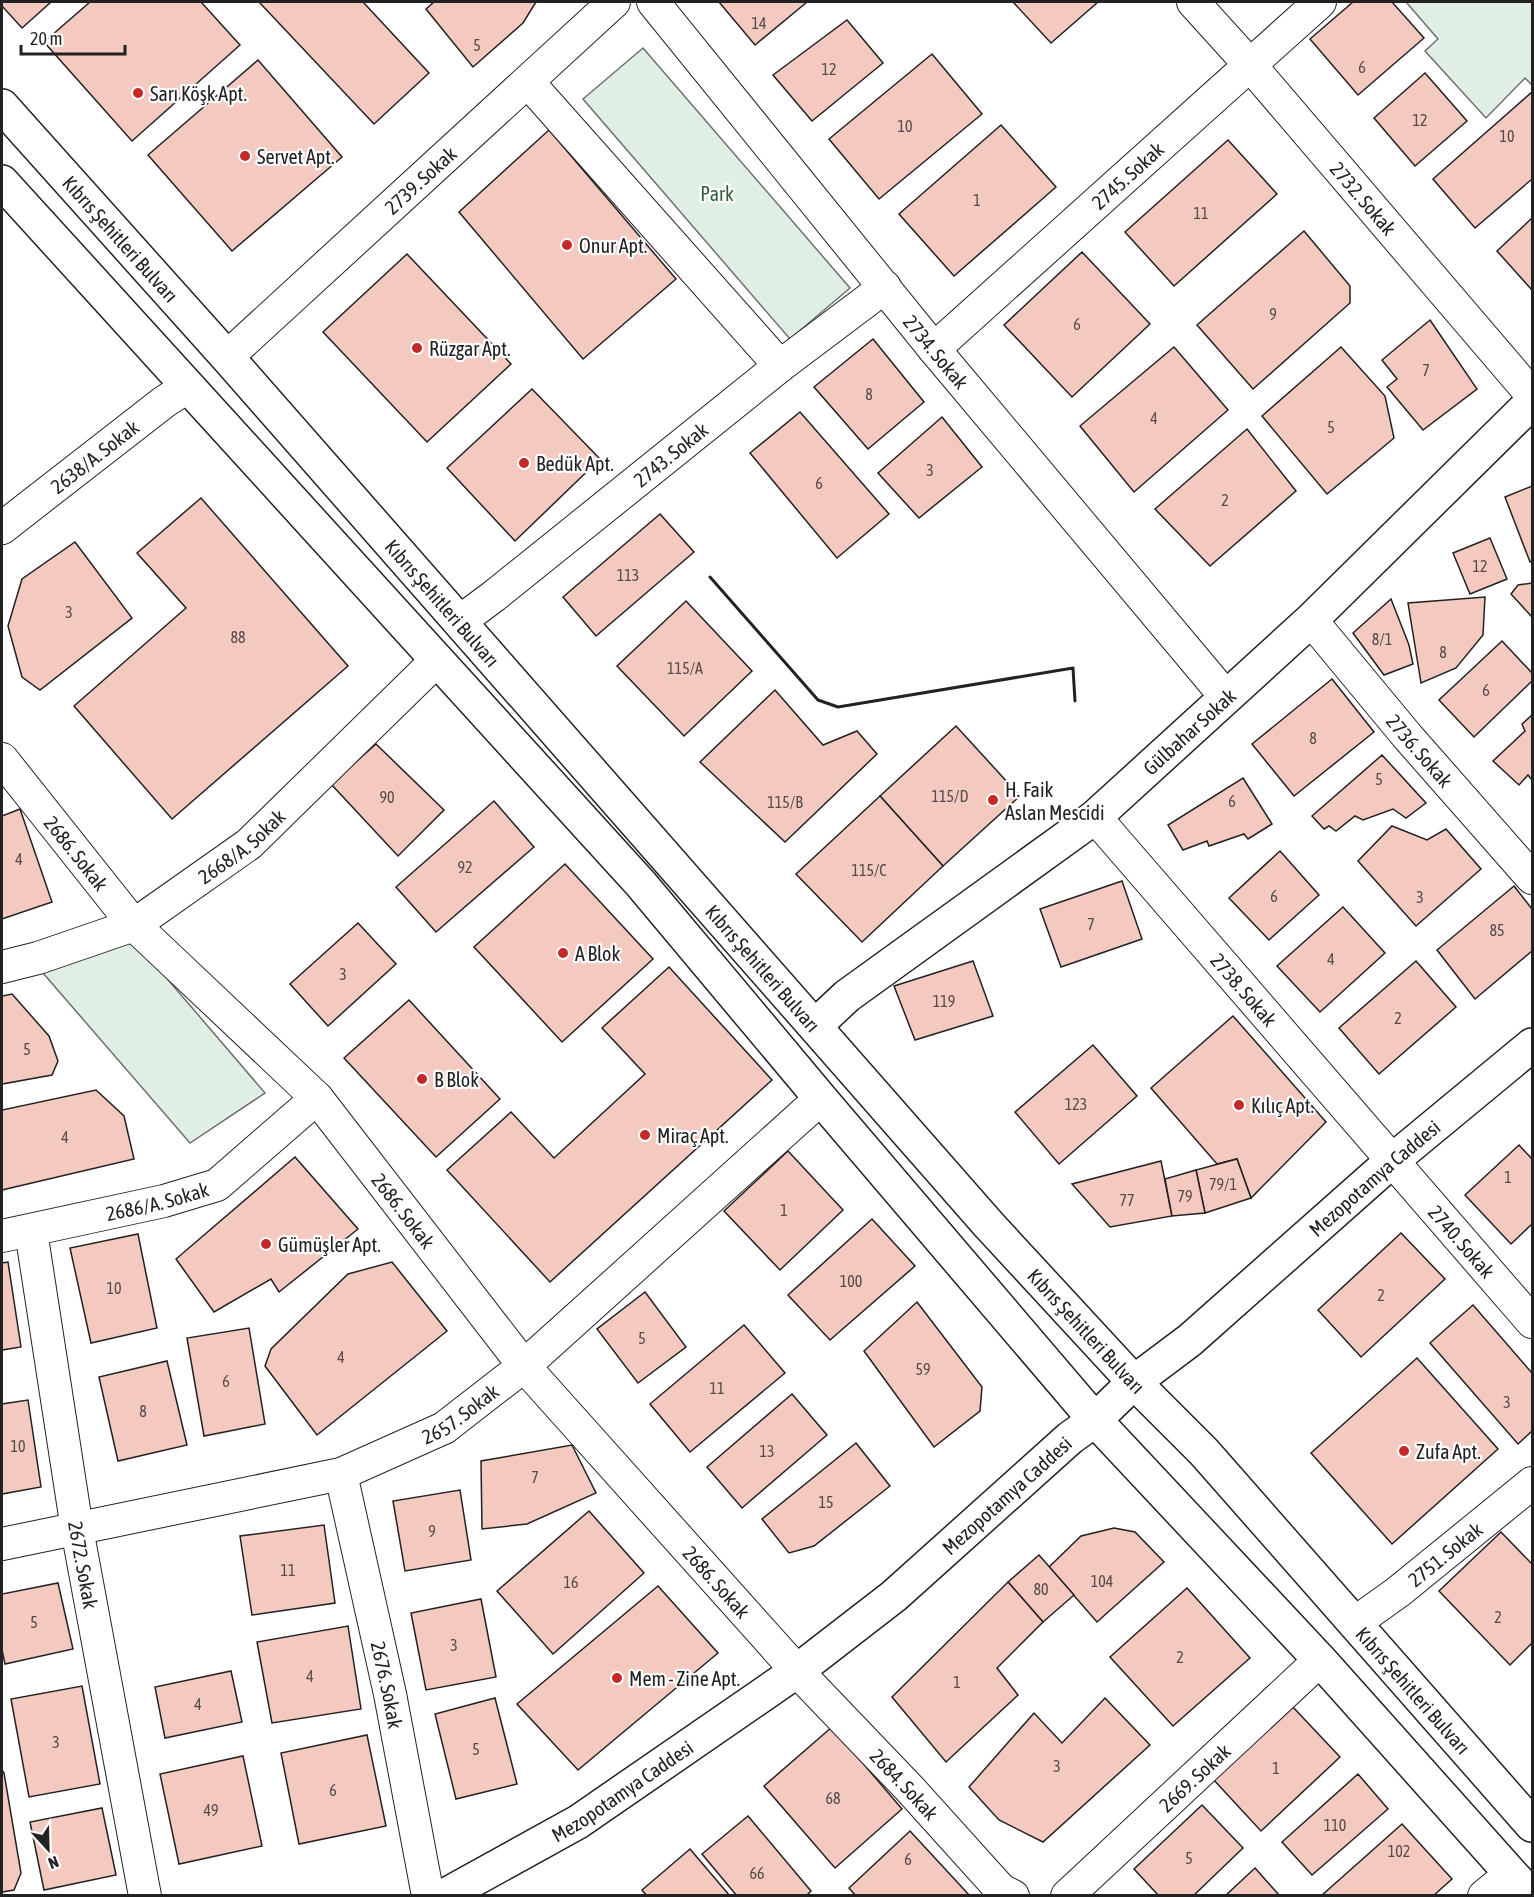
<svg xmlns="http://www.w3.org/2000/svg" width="1534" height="1897" font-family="'Asap Condensed',sans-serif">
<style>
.green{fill:#e0efe3;stroke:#6f6f6f;stroke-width:1.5}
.building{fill:#f3c9c0;stroke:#222;stroke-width:1.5}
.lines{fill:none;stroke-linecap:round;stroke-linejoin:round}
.street-casing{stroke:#222;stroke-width:34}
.secondary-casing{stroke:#222;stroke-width:36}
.street{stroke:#fff;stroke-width:32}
.secondary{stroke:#fff;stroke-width:33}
.wall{stroke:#222;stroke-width:3}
.poi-dot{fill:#c62828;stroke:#fff;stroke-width:2}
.labels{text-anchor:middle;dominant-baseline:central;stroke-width:4.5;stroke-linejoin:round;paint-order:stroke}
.number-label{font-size:16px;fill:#564c4a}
.poi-label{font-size:20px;fill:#222;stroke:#fff;text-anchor:start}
.street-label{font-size:20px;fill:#222;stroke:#fff}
.park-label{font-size:20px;fill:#2f5e38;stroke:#fff}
</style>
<rect width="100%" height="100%" fill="#fff"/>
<g class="green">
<polygon points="1406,2 1532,2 1532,85 1525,78 1486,118 1425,51 1438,39"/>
<polygon points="643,48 850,288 790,339 583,99"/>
<polygon points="134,940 265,1093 190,1143 43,973"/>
</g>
<g class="building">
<polygon points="2,2 51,2 22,28 2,6"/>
<polygon points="90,2 201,2 240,45 132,141 44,42"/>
<polygon points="259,2 363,2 429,73 374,124"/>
<polygon points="434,2 536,2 523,23 473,67 426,9"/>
<polygon points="719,2 807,2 755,45"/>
<polygon points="1013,2 1098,2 1051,43"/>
<polygon points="1353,2 1392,2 1424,38 1358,95 1310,39"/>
<polygon points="847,20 883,63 812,121 773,75"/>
<polygon points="932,54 982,114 879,199 829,139"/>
<polygon points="258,60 342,157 232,251 148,155"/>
<polygon points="1425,73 1467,121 1415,166 1374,118"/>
<polygon points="1532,92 1532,179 1475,228 1433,179"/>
<polygon points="1001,125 1056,187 954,276 899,214"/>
<polygon points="549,130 676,279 583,359 459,212"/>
<polygon points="1228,140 1277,194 1174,286 1125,232"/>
<polygon points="1532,218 1532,290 1497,251"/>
<polygon points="1304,231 1350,286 1350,303 1253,389 1197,325"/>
<polygon points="1082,252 1150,324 1072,397 1004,325"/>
<polygon points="407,254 511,364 427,442 323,332"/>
<polygon points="1430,320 1477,389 1423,430 1387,387 1397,379 1382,360"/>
<polygon points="873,339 924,402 868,449 814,387"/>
<polygon points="1174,347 1228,410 1134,492 1080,426"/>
<polygon points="1341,347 1385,396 1394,438 1327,494 1262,416"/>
<polygon points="532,389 600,459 515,541 447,468"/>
<polygon points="800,412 889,514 837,558 750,453"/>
<polygon points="942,417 982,467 919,518 878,473"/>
<polygon points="1247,429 1296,491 1210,566 1155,509"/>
<polygon points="1532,486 1532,561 1530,562 1505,497"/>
<polygon points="201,498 348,666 172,819 74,706 186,608 137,553"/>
<polygon points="660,514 694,552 596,636 563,597"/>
<polygon points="1490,538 1507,579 1470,594 1453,553"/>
<polygon points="75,542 132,618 40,690 22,677 8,626 22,579"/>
<polygon points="1532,583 1532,617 1511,594 1518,585"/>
<polygon points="1485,597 1483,635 1456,668 1421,683 1408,603"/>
<polygon points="1391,599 1409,645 1413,664 1384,675 1353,633"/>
<polygon points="686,601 752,671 684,736 617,666"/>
<polygon points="1502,641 1532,673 1532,681 1474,737 1439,700"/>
<polygon points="1332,679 1374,732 1294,796 1252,744"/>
<polygon points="775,690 823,745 857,731 877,754 785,842 700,762"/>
<polygon points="1532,715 1532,780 1528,775 1519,785 1493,761 1525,731 1522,724"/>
<polygon points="956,726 1020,796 943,866 880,796"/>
<polygon points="376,744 444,810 398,856 331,784"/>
<polygon points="1382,755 1426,803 1406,818 1393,809 1363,820 1355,816 1336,831 1329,826 1324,829 1312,816"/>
<polygon points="1243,778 1272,824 1248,839 1244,834 1209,846 1207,841 1183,850 1168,825"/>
<polygon points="880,796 943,866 862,942 796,874"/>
<polygon points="494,801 534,847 436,932 396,887"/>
<polygon points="20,809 52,902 2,919 2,816"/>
<polygon points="1392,826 1427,840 1446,829 1481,869 1416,926 1358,861"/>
<polygon points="1280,851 1319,895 1269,940 1229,898"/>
<polygon points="565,864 653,959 562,1042 474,947"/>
<polygon points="1122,881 1142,939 1061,967 1040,909"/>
<polygon points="1514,886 1532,909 1532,951 1475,999 1437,950"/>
<polygon points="1343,907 1385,953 1320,1012 1277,966"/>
<polygon points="358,923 396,964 328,1026 290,984"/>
<polygon points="973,961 993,1016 915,1040 894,986"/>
<polygon points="1416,961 1456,1007 1379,1074 1339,1028"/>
<polygon points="669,967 772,1080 550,1282 447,1170 511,1112 554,1158 645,1074 602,1028"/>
<polygon points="12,994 49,1036 58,1061 52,1075 2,1084 2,996"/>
<polygon points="409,1000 500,1099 436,1157 344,1058"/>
<polygon points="1233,1016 1326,1122 1251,1198 1237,1159 1217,1164 1151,1088"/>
<polygon points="1093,1045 1137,1096 1059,1164 1015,1112"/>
<polygon points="96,1090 124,1116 134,1159 2,1190 2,1110"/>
<polygon points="1519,1145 1532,1159 1532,1224 1511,1244 1465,1195"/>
<polygon points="788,1151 843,1210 780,1270 724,1211"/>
<polygon points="295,1157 358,1229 279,1292 271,1279 214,1312 176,1259"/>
<polygon points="1237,1159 1251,1198 1205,1213 1196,1170"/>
<polygon points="1161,1161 1172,1216 1110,1227 1072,1184"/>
<polygon points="1196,1170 1205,1213 1172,1216 1165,1179"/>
<polygon points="872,1219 915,1266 830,1340 788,1295"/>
<polygon points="1401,1233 1445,1279 1361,1357 1318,1310"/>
<polygon points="138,1234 157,1328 91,1343 70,1248"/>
<polygon points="8,1262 21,1347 2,1350 2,1263"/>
<polygon points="392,1262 447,1331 317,1435 265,1366 271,1349 348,1274"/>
<polygon points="645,1292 686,1347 638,1383 597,1329"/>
<polygon points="917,1302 982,1387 980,1411 934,1447 864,1351"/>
<polygon points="1473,1305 1532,1373 1532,1431 1518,1444 1430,1343"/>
<polygon points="744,1325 785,1373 690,1452 650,1404"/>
<polygon points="249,1328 265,1424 204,1436 187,1338"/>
<polygon points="1417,1358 1498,1449 1392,1544 1311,1453"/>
<polygon points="167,1361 187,1445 118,1461 99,1377"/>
<polygon points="792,1394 827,1435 742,1508 707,1467"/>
<polygon points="28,1400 41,1487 2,1494 2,1404"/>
<polygon points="856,1443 890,1486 814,1546 789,1553 762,1519"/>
<polygon points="572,1445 596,1493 527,1524 482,1529 481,1461"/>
<polygon points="460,1490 471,1560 405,1571 393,1501"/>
<polygon points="589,1511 644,1573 553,1654 497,1591"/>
<polygon points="324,1525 335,1603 252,1615 240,1536"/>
<polygon points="1114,1528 1135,1532 1164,1562 1097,1622 1049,1567 1081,1536"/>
<polygon points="1501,1532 1532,1564 1532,1643 1510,1665 1439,1591"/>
<polygon points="1039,1555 1074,1595 1043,1622 1008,1582"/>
<polygon points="1008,1582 1043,1622 997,1668 1018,1695 946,1762 892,1697"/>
<polygon points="58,1583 73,1649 5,1664 2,1650 2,1594"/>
<polygon points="658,1586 718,1653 578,1770 517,1704"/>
<polygon points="1187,1588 1250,1658 1173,1726 1110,1657"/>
<polygon points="481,1599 496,1677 426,1690 411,1613"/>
<polygon points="348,1626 361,1709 272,1723 257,1642"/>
<polygon points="231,1671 242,1722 165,1738 155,1687"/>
<polygon points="82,1686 100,1784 29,1797 11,1699"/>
<polygon points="495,1698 517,1784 456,1799 435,1714"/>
<polygon points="1105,1698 1150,1745 1043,1842 999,1820 969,1787 1034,1713 1062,1743"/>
<polygon points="1291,1705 1340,1757 1261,1831 1212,1778"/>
<polygon points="832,1727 902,1809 835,1868 764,1786"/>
<polygon points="367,1735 386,1826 299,1844 281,1753"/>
<polygon points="243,1756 262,1846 179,1864 160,1774"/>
<polygon points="2,1770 4,1773 21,1873 14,1890 2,1892"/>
<polygon points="1358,1774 1388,1809 1312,1875 1282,1842"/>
<polygon points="1202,1805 1243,1848 1193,1896 1159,1896 1134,1869"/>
<polygon points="102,1808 116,1875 44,1890 30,1822"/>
<polygon points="748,1816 811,1891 806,1896 737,1896 702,1854"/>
<polygon points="1402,1824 1452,1879 1433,1896 1321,1896"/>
<polygon points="910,1831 970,1896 856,1896 849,1888"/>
<polygon points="690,1849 730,1896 647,1896 642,1890"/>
<polygon points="1255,1868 1280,1896 1225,1896"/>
</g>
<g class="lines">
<defs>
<g id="street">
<path id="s1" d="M653,2l281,347 292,348"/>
<path id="s2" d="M1193,2l57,63 282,330"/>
<polyline points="528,82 780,366"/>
<path id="s3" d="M934,349l386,-347"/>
<path id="s4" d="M227,357l387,-355"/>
<path id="s5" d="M2,528l162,-126 23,-15"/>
<path id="s6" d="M1311,620l97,117 124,141"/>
<path id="s7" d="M459,622l35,-26 286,-230 105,-79"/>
<path id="s8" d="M2,759l132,166 183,173 207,268 273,305 113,118 91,101 12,6"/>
<path id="s9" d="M1095,817l437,505"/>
<path id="s10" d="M2,967l36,-9 96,-33 115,-81 188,-184"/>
<path id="s11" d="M31,1231l46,298 68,367"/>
<path id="s12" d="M2,1236l162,-35 53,-16 100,-87"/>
<path id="s13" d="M341,1474l49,220 38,202"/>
<path id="s14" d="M2,1544l339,-70 103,-46 80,-62 284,-256 14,-10"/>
<path id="s15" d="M1356,1622l42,-30 134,-109"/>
<path id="s16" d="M1067,1896l253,-236"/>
<polyline points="1484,1896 1511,1874"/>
</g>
<g id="secondary">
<path id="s17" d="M2,106l225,251 762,868 145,157 70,70 328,373"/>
<polyline points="2,182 641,884 822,1100 1095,1420 1320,1660 1531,1896"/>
<path id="s18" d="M815,1026l32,-30 248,-179 216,-197 221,-218"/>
<path id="s19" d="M444,1896l134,-74 219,-151 97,-75 176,-158 25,-18 39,-38 56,-42 203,-180 139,-115"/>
</g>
</defs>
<use href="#street" class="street-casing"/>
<use href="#secondary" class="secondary-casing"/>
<use href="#street" class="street"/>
<use href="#secondary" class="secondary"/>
<polyline class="wall" points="710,577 818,700 838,707 1073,668 1075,701"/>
</g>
<g class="poi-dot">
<circle cx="138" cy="93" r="6"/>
<circle cx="245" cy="156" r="6"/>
<circle cx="567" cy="245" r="6"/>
<circle cx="417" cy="348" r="6"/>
<circle cx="524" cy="463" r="6"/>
<circle cx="993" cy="800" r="6"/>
<circle cx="563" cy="953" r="6"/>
<circle cx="422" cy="1079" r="6"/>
<circle cx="1239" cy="1105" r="6"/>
<circle cx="645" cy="1135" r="6"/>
<circle cx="266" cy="1244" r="6"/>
<circle cx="1404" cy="1451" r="6"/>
<circle cx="617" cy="1678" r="6"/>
</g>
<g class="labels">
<g class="number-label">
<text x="759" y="23">14</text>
<text x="477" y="45">5</text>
<text x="1362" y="67">6</text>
<text x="829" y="69">12</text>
<text x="1420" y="120">12</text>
<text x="905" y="126">10</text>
<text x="1507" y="136">10</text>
<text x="977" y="200">1</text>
<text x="1201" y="213">11</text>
<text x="1273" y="314">9</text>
<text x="1077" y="324">6</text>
<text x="1426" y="370">7</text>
<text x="869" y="394">8</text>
<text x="1154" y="418">4</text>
<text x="1331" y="427">5</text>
<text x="930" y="470">3</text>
<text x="819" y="483">6</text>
<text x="1225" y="500">2</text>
<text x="1480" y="566">12</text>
<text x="628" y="575">113</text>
<text x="69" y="612">3</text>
<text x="238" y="637">88</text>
<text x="1382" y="639">8/1</text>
<text x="1443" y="652">8</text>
<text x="685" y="668">115/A</text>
<text x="1486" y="690">6</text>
<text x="1313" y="738">8</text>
<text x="1379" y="779">5</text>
<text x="950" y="796">115/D</text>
<text x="387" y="797">90</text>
<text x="1232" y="801">6</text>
<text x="785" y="802">115/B</text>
<text x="19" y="859">4</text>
<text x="465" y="867">92</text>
<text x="869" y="870">115/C</text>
<text x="1274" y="896">6</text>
<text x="1420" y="897">3</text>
<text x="1091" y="924">7</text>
<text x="1497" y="930">85</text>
<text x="1331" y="959">4</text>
<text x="343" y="974">3</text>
<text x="944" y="1001">119</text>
<text x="1398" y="1018">2</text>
<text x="27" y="1049">5</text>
<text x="1076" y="1104">123</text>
<text x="65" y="1137">4</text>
<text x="1508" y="1177">1</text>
<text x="1223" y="1184">79/1</text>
<text x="1185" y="1196">79</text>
<text x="1127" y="1200">77</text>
<text x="784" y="1210">1</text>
<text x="851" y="1281">100</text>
<text x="114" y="1288">10</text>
<text x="1381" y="1295">2</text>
<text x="642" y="1338">5</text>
<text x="341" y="1357">4</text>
<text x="923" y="1369">59</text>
<text x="226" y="1381">6</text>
<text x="717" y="1388">11</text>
<text x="1507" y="1402">3</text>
<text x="143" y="1411">8</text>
<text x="18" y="1446">10</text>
<text x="767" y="1451">13</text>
<text x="535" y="1477">7</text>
<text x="826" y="1502">15</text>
<text x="432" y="1531">9</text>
<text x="288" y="1570">11</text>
<text x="1102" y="1581">104</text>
<text x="571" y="1582">16</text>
<text x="1041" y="1589">80</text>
<text x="1498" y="1617">2</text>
<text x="34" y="1622">5</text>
<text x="454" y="1645">3</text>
<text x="1180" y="1657">2</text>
<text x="310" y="1676">4</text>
<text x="957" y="1682">1</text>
<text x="198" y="1704">4</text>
<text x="56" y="1742">3</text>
<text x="476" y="1749">5</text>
<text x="1057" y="1766">3</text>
<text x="1276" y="1768">1</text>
<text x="333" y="1790">6</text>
<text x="833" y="1798">68</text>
<text x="211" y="1810">49</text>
<text x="1335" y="1825">110</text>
<text x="1399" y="1851">102</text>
<text x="1189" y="1858">5</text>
<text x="908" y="1859">6</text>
<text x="757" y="1873">66</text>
</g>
<g class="poi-label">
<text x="150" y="93">Sarı Köşk Apt.</text>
<text x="257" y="156">Servet Apt.</text>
<text x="579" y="245">Onur Apt.</text>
<text x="429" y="348">Rüzgar Apt.</text>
<text x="536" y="463">Bedük Apt.</text>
<text x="1005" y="789">H. Faik<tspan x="1005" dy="23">Aslan Mescidi</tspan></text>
<text x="575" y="953">A Blok</text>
<text x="434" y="1079">B Blok</text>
<text x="1251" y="1105">Kılıç Apt.</text>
<text x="657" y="1135">Miraç Apt.</text>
<text x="278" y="1244">Gümüşler Apt.</text>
<text x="1416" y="1451">Zufa Apt.</text>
<text x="629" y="1678">Mem - Zine Apt.</text>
</g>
<g class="street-label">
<text stroke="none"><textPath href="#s3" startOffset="260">2745. Sokak</textPath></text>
<text stroke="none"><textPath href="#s4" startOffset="262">2739. Sokak</textPath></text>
<text stroke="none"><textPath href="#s2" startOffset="260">2732. Sokak</textPath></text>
<text stroke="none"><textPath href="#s17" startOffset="178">Kıbrıs Şehitleri Bulvarı</textPath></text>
<text stroke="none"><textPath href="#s1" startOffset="450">2734. Sokak</textPath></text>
<text stroke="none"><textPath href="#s7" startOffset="270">2743. Sokak</textPath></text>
<text stroke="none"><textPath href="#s5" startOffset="117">2638/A. Sokak</textPath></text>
<text stroke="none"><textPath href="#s17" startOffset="664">Kıbrıs Şehitleri Bulvarı</textPath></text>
<text stroke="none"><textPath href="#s18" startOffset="477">Gülbahar Sokak</textPath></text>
<text stroke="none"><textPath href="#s6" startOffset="170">2736. Sokak</textPath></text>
<text stroke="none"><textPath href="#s10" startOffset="272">2668/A. Sokak</textPath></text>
<text stroke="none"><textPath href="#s8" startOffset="120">2686. Sokak</textPath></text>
<text stroke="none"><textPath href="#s17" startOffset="1150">Kıbrıs Şehitleri Bulvarı</textPath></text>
<text stroke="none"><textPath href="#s9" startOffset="228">2738. Sokak</textPath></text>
<text stroke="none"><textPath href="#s19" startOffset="1179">Mezopotamya Caddesi</textPath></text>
<text stroke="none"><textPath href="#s12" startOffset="159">2686/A. Sokak</textPath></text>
<text stroke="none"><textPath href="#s8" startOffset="606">2686. Sokak</textPath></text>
<text stroke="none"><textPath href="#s9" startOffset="561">2740. Sokak</textPath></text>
<text stroke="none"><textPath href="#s17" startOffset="1636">Kıbrıs Şehitleri Bulvarı</textPath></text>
<text stroke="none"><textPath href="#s14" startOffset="480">2657. Sokak</textPath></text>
<text stroke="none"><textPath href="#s19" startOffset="693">Mezopotamya Caddesi</textPath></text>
<text stroke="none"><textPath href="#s15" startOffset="112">2751. Sokak</textPath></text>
<text stroke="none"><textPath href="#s11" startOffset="338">2672. Sokak</textPath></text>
<text stroke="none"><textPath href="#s8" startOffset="1092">2686. Sokak</textPath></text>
<text stroke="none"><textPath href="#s13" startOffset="216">2676. Sokak</textPath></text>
<text stroke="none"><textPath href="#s17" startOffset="2122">Kıbrıs Şehitleri Bulvarı</textPath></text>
<text stroke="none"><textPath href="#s16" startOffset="174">2669. Sokak</textPath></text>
<text stroke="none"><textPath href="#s8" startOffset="1368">2684. Sokak</textPath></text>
<text stroke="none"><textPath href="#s19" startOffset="207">Mezopotamya Caddesi</textPath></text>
</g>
<g class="park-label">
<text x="717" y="193">Park</text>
</g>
</g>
<rect width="1534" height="1897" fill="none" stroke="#222222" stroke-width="6"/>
<g transform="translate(48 1849) rotate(158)" stroke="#ffffff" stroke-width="4.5" paint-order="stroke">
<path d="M0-4.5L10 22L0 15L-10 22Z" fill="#222222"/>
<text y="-9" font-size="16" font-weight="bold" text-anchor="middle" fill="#222222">N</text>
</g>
<path d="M21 45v9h104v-9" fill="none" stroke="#222222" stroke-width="3"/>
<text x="30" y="45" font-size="18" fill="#222222" stroke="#ffffff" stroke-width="4.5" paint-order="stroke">20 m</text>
</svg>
